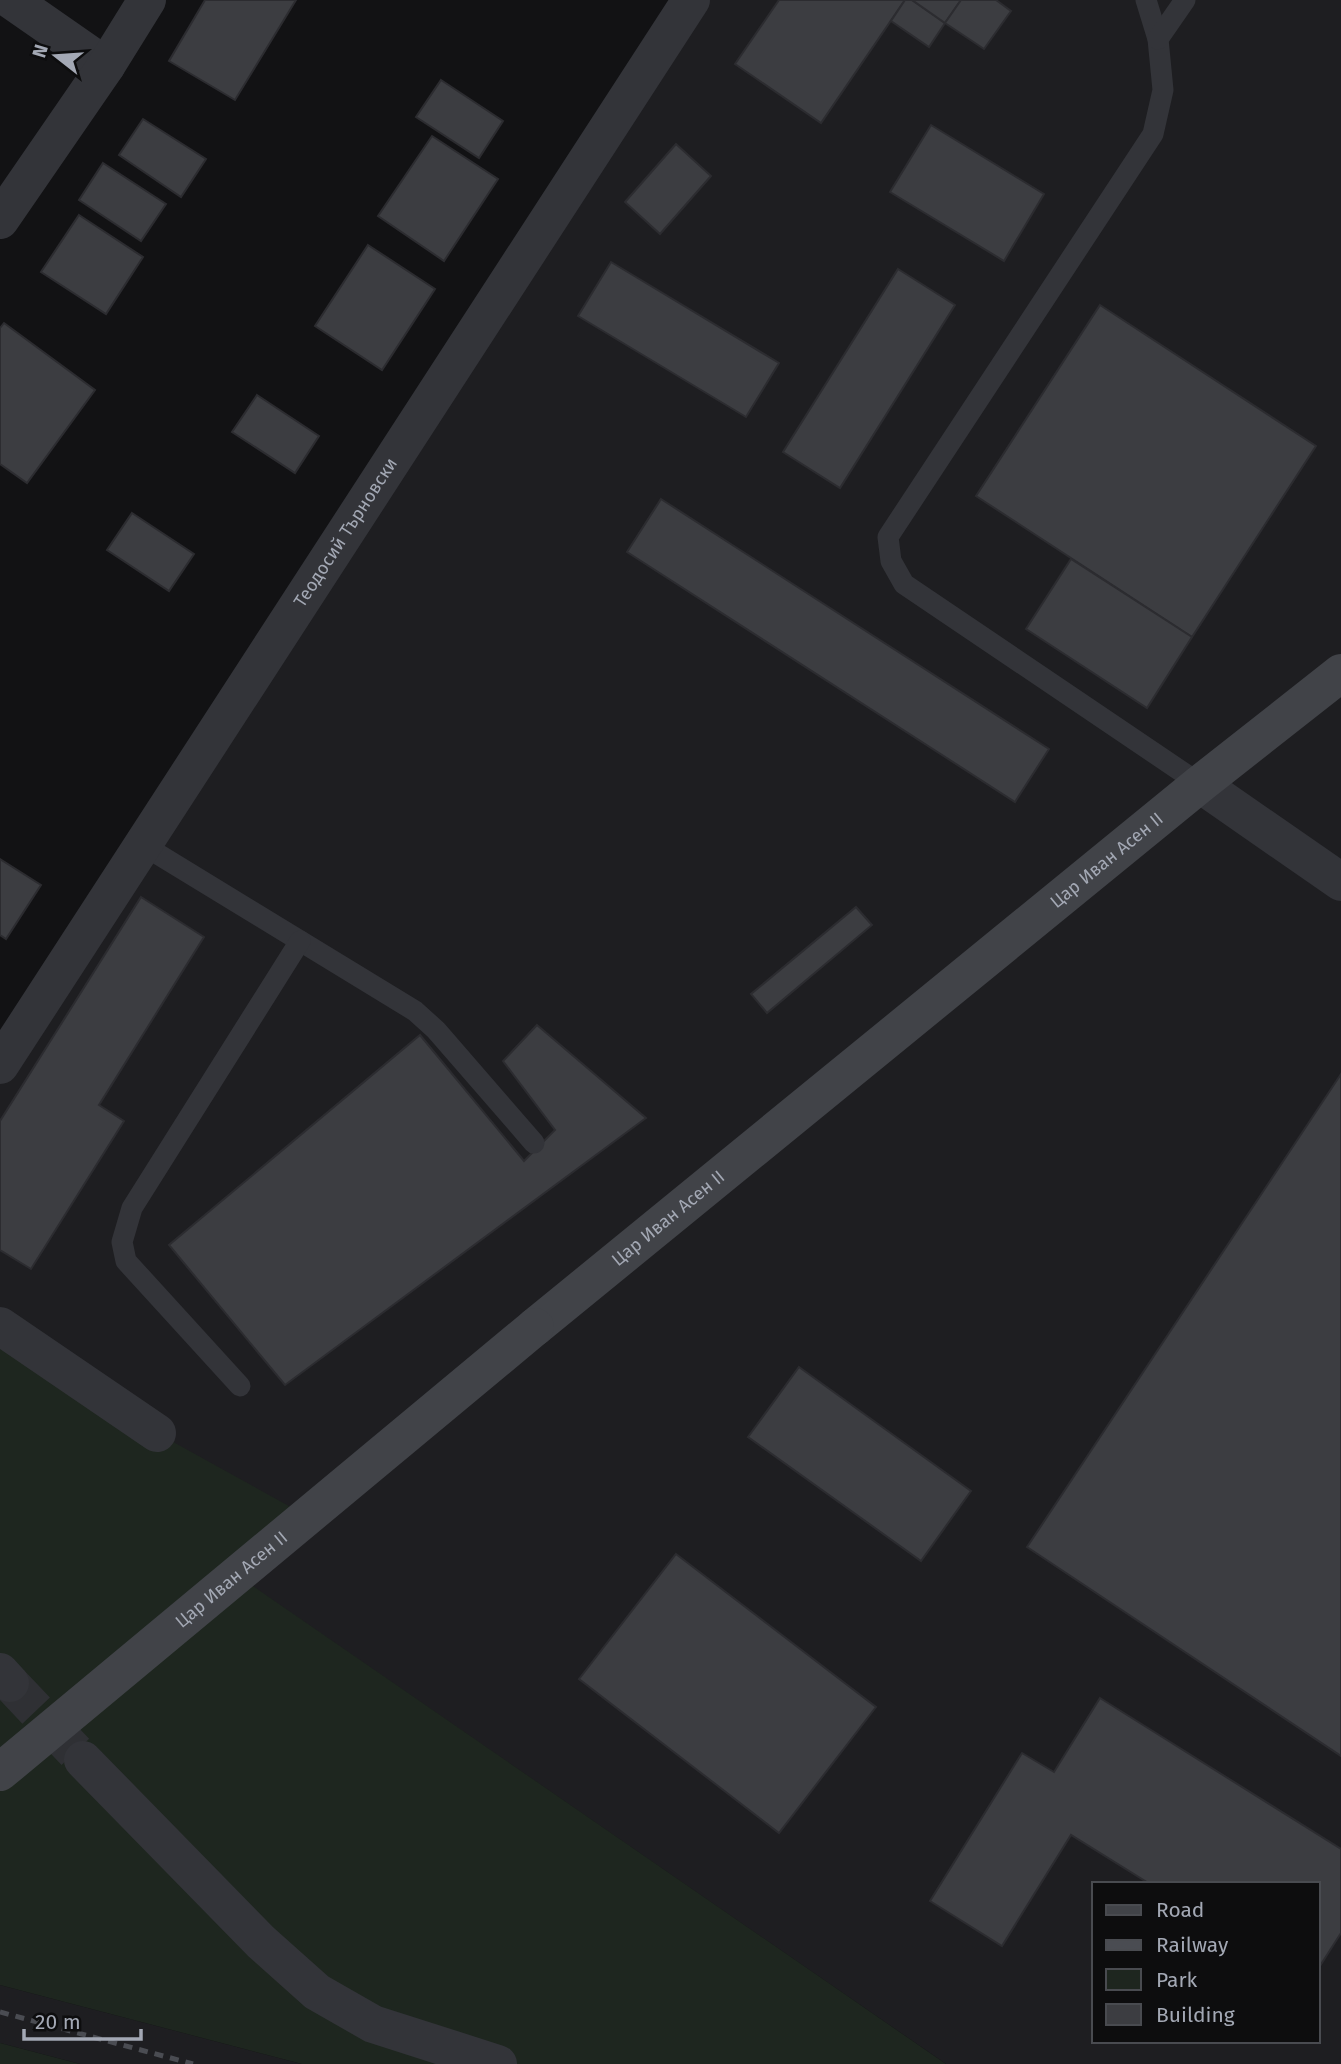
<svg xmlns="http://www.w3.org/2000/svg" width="1341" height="2064" font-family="'Fira Sans',sans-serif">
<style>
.built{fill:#1e1e21;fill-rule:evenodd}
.green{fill:#1e261f}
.building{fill:#3c3d41;stroke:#2c2c30;stroke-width:2}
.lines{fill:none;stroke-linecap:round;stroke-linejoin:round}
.minor-tunnel{stroke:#2f3034;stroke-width:38;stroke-dasharray:38 19;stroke-linecap:butt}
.service{stroke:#333439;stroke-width:21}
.minor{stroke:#333439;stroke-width:38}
.secondary{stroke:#414348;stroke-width:38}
.rail{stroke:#4a4c52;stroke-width:5;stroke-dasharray:9 7;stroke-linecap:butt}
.secondary-bridge{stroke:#414348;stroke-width:38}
.labels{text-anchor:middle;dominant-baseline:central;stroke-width:7;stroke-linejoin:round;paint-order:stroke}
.street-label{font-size:18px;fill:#a3a8b4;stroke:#0d0d0e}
</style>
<rect width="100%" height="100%" fill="#121214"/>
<g class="built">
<path d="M691,0h650v2064h-395l-710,-489 -79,-142 -157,-107v-261zM1094,1884h224v157h-224z"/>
<polygon points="0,1985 302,2064 80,2064 0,2043"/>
</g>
<g class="green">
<polygon points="0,1326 157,1433 307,1516 237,1575 946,2064 302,2064 0,1985"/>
<polygon points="0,2043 80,2064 0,2064"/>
</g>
<g class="building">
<polygon points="205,0 296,0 235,100 169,61"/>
<polygon points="779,0 905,0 821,123 735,64"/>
<polygon points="905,0 912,0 945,23 929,47 891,21"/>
<polygon points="912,0 961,0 945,23"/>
<polygon points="961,0 996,0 1011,11 984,49 945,23"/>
<polygon points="441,80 503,121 479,158 416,117"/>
<polygon points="143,119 206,159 181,197 119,155"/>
<polygon points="931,125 1044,194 1004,261 890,192"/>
<polygon points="432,136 498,179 444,261 378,216"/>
<polygon points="676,144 711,176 660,234 625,202"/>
<polygon points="103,163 166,204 141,241 79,200"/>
<polygon points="79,215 143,257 106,314 41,272"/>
<polygon points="368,245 435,289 382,370 315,326"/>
<polygon points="611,262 779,363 746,417 578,316"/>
<polygon points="898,269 955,305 840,488 783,452"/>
<polygon points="1100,305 1316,446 1192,637 976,496"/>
<polygon points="4,323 95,390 27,483 0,464 0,328"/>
<polygon points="257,395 319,436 295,473 232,432"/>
<polygon points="661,499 1049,749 1015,802 627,552"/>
<polygon points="132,513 194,554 169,591 107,550"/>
<polygon points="1071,559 1192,637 1147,708 1026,629"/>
<polygon points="0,859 41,885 6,939 0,935"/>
<polygon points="141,897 204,937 99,1105 124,1121 31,1269 0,1250 0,1121"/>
<polygon points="856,907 872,925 767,1013 751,994"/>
<polygon points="537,1025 646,1118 285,1385 169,1245 420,1035 524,1161 555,1130 503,1061"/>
<polygon points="1341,1074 1341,1756 1027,1547"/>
<polygon points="799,1367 971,1491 921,1561 748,1437"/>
<polygon points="676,1554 876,1707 779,1833 579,1679"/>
<polygon points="1100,1698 1341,1849 1341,1933 1318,1969 1318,1884 1150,1884 1071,1835 1002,1946 930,1901 1022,1753 1054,1772"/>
</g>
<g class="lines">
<polyline class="minor-tunnel" points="10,1683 83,1760"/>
<g class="service">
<polyline points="1146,0 1158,39 1163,90 1153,134 888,537 891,561 904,584 1200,784"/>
<polyline points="1158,39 1185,0"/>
<polyline points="143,845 415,1011 436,1030 534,1143"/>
<polyline points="240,1386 126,1261 122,1242 132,1208 300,941"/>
</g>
<g class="minor">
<polyline points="11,0 106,66"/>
<polyline points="0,220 106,66 147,0"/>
<polyline points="1200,784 1341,882"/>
<path id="s1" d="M0,1065l691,-1065"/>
<polyline points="0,1326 157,1433"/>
<polyline points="0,1672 10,1683"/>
<polyline points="83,1760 261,1942 317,1992 373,2024 498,2064"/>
</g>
<path class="secondary" id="s2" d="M535,1327l665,-543 141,-111"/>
<polyline class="rail" points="0,2012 193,2064"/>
<path class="secondary-bridge" id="s3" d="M0,1772l535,-445"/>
</g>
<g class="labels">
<g class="street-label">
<text stroke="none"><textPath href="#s1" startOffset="635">Теодосий Търновски</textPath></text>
<text stroke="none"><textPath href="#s2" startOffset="738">Цар Иван Асен II</textPath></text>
<text stroke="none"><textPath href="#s2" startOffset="172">Цар Иван Асен II</textPath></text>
<text stroke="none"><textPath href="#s3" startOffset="301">Цар Иван Асен II</textPath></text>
</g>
</g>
<rect x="1092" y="1882" width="228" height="161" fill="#0d0d0e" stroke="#494b50" stroke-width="2"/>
<rect x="1106" y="1905" width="35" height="10" fill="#414348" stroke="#494b50" stroke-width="2"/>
<text x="1156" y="1917" font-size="21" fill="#a3a8b4">Road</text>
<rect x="1106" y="1940" width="35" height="10" fill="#4a4c52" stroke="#494b50" stroke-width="2"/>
<text x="1156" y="1952" font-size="21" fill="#a3a8b4">Railway</text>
<rect x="1106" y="1969" width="35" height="21" fill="#1e261f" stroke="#494b50" stroke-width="2"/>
<text x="1156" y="1987" font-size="21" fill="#a3a8b4">Park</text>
<rect x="1106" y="2004" width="35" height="21" fill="#3c3d41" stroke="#494b50" stroke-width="2"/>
<text x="1156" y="2022" font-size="21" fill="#a3a8b4">Building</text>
<g transform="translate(56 56) rotate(287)" stroke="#0d0d0e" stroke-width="5" paint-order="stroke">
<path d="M0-5L12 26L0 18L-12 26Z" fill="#a3a8b4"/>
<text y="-10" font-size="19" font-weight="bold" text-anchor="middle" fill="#a3a8b4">N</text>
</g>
<path d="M24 2029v10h117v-10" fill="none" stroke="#a3a8b4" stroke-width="3.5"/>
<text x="35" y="2029" font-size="21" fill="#a3a8b4" stroke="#0d0d0e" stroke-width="5" paint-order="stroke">20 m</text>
</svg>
